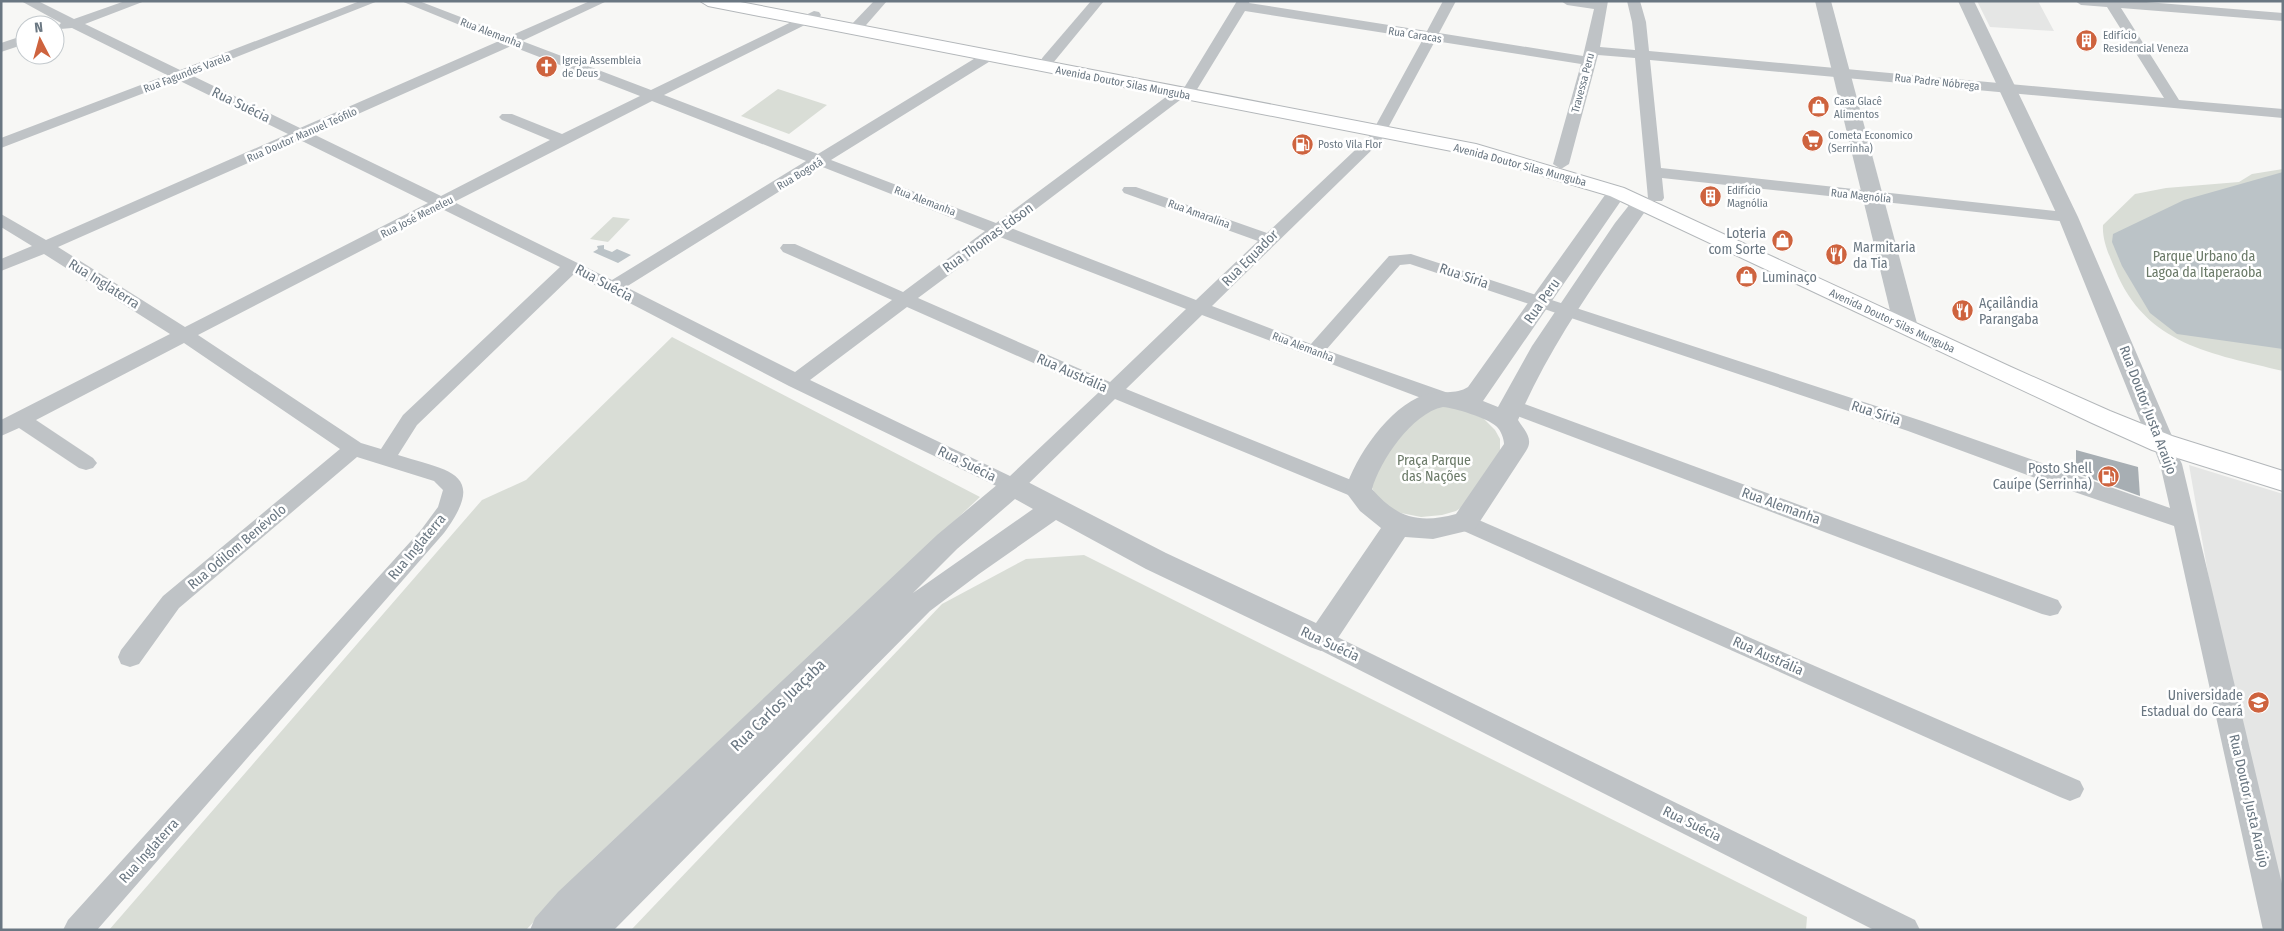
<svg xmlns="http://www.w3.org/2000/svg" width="2284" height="931" font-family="'Fira Sans Condensed',sans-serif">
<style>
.built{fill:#e5e6e5}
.green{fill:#d9ddd6}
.water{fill:#bbc3c7}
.building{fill:#a7aeb3}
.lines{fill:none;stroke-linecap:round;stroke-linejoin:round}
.primary-casing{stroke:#b3b7ba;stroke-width:2}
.minor{fill:#bfc3c6;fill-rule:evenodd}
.tertiary{fill:#bfc3c6;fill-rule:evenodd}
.primary{fill:#fff;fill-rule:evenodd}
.labels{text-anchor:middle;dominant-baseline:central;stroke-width:5;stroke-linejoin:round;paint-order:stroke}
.far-street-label{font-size:11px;fill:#6a7782;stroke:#fff}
.far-poi-label{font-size:11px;fill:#6a7782;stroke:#fff;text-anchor:start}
.street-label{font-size:14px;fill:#6a7782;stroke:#fff}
.poi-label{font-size:14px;fill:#6a7782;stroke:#fff;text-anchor:end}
.park-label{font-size:14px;fill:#6b7a68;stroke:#fff}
.near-street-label{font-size:16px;fill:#6a7782;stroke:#fff}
</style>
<rect width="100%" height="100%" fill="#f7f7f5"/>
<g class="built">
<polygon points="1977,1 2038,1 2054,31 1990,27"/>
<polygon points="2189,465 2283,494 2283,909 2210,585"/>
</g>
<g class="green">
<polygon points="778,89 827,105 789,134 741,116"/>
<path d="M2283,169v202c-70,-17 -138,-26 -168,-102 -6,-14 -13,-29 -12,-44l32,-31 31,-6 73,-6 13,-8z"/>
<polygon points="613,217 630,219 608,242 590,239"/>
<polygon points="672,337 980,497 592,860 526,930 109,930 482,500 526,480"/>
<polygon points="1436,407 1455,407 1483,418 1495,430 1500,439 1500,451 1465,505 1456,511 1442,515 1421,517 1401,513 1387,507 1378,498 1372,488 1372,479 1376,467 1415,417"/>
<polygon points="1084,555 1807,917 1806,930 631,930 942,604 1026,559"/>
</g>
<g class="water">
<polygon points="2283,172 2283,349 2177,334 2150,313 2122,266 2112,242 2113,234 2184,200"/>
<polygon points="604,245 604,249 612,252 617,249 631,255 618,263 593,252 598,249 597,246"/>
</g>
<polygon class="building" points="2076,450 2138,467 2140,496 2076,473"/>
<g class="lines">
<defs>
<polygon id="primary" points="700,1 735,1 1476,144 1624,188 2011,367 2110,411 2172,436 2283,471 2283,491 2152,450 2092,423 1610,196 1472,155 708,6"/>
</defs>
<use href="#primary" class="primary-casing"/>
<g class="minor">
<path d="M21,1h17l36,18 51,-18h20l-60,23 95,46 180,-69h18l-187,74 109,53 199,-87 -98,-40h18l91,35 80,-35h17l-85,40 129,49 163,-79 5,1 2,3 -2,3 -155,77 154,59 164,-100h10l2,3 -2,3 -161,100 165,63 178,-132h10l2,3 -2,3 -173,131 185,72 62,-59 -134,-48 -2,-3 2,-3h12l131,46 103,-97 53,-97 -178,-28 -49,80h-10l-2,-3 53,-87h13l-1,2 178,28 16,-30h13l-17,32 144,23 11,-47 -27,-4 -6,-4h47l-8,46 35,3 -3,-28 -5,-21h13l6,21 3,29 515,47 -57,-91 -26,-2 -6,-4h59l149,12v8l-162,-13 58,92 104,9v9l-633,-58 11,108 413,45 2,4 -2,4 -6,1 -406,-44 2,20 -2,3h-12l-2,-3 -13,-140 -37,-3 -29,109 -8,5 -8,-5 28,-100 -146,-23 -54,100 -169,165 99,38 78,-88 22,-2 511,167 248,87 -10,-44 -8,-21 3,-5 7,-2 7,2 13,26 101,424v42h-20l-89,-404 -120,-41 -146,-54 -498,-167 -10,1 -74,85 125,44 3,5 -3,5 -7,2 -7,-2 -235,-89 -76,74 240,97 3,5 -3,5 -8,3 -243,-100 -94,92 -8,3 -224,-108 -215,-112 -157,151 -19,30c52,16 90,18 46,78l-347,397h-34l5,-10 353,-390 17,-23 5,-17 -9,-9 -77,-24 -178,151 -40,56 -9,3 -9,-3 -3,-7 3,-7 42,-54 177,-147 -156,-106 -148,77 57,38 4,5 -4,5 -7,2 -7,-2 -60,-40 -18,8v-16l169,-86 -126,-80 -43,17v-12l31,-13 -31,-19v-13l45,26 242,-106 -110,-54 -177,68v-10l166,-63 -95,-47 -12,1 -2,-3 3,-3zM511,46l129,50 -78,38 -50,-20h-10l-3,3 3,3 48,20 -109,56 -128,-62zM652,101l154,60 -194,119 -158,-78zM300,140l128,63 -243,124 -127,-80zM820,166l165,65 -82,61 -108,-48h-12l-3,4 3,4 109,48 -97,72 -169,-85zM442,209l118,58 -157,148 -22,34 -20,-6 -163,-108zM1000,237l186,72 -76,73 -192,-84zM907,307l192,85 -89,84 -200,-96z"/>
<polygon points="874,1 887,1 860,32 850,32 848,29 850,26"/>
<polygon points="1091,1 1104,1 1053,63 1043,63 1041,60 1043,57"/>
<polygon points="25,35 25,44 1,52 1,43"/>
<polygon points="1511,399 2058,600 2062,607 2058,614 2050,616 2042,614 1504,411 1501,406 1504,401"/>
<polygon points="1465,514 2080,781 2084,789 2080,797 2070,801 2060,797 1457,528 1454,522 1457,516"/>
<polygon points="1321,629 1915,920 1920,930 1874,930 1312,646 1309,639 1312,632"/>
</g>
<g class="tertiary">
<polygon points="1815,1 1831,1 1918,327 1914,332 1906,334 1898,332 1894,327"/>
<polygon points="1958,1 1974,1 2078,217 2175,443 2171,449 2162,452 2153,449 2149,443 2058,217"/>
<path d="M1617,186l7,2 3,4 -144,209 15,6 34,-61 83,-123 19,-24 7,-2 7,2 3,4c-48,69 -100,139 -133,217 7,11 16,19 8,31l-51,78 -42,10 -28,-2 -73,110 -11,4 -11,-4 -164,-78 -90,-49 -77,54 -49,37 -316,319h-84l5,-12 23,-26 379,-357 67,-56 9,-2 9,2 144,74 150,70 65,-95 -21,-17 -15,-20c10,-34 44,-84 79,-96 16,-5 32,0 44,-8l142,-199zM1443,407c12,1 44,11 53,19 5,4 8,13 8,18l-48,70c-37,10 -59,4 -84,-25 8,-28 40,-76 71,-82zM1015,499l18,10 -120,84 44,-44z"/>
</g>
<use href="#primary" class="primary"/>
</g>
<defs>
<symbol id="building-disc" viewBox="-11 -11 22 22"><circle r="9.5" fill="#ce633e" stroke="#fff"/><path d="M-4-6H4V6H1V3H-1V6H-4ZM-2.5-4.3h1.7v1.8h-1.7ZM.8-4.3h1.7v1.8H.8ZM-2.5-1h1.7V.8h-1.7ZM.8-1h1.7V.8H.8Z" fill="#fff"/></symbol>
<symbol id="church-disc" viewBox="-11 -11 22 22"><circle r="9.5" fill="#ce633e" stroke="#fff"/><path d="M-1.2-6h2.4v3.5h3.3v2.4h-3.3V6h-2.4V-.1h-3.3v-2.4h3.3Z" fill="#fff"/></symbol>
<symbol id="shop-disc" viewBox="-11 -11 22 22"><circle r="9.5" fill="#ce633e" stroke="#fff"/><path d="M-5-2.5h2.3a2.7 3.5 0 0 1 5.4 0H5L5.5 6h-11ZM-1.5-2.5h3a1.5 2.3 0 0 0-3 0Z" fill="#fff"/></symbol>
<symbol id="supermarket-disc" viewBox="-11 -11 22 22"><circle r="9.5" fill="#ce633e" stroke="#fff"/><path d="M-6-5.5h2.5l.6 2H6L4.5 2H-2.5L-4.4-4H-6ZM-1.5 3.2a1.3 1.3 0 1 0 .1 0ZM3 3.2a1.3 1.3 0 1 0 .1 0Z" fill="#fff"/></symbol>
<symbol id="fuel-disc" viewBox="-11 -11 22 22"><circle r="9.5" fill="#ce633e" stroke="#fff"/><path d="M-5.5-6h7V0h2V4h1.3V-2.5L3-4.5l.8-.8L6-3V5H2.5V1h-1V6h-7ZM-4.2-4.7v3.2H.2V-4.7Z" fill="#fff"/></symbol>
<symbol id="restaurant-disc" viewBox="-11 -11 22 22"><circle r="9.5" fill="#ce633e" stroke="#fff"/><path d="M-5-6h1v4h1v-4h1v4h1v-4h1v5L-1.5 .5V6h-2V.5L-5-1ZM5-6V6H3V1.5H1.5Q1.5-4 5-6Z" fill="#fff"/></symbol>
<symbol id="university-disc" viewBox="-11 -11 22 22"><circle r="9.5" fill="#ce633e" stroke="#fff"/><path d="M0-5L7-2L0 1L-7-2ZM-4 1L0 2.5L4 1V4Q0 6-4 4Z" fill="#fff"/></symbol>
</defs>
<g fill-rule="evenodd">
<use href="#building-disc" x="2074" y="28" width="25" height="25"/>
<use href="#church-disc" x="534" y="54" width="25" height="25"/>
<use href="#shop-disc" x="1806" y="94" width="25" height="25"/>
<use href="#supermarket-disc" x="1800" y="128" width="25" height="25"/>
<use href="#fuel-disc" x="1290" y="132" width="25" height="25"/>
<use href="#building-disc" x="1698" y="184" width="25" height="25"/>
<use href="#shop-disc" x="1770" y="228" width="25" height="25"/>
<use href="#restaurant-disc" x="1824" y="242" width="25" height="25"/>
<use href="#shop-disc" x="1734" y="264" width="25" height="25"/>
<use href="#restaurant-disc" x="1950" y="298" width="25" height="25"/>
<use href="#fuel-disc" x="2096" y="464" width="25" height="25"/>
<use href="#university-disc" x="2246" y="690" width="25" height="25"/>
</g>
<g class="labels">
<g class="far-street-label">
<text transform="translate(491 33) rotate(21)">Rua Alemanha</text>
<text transform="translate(1415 35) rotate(9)">Rua Caracas</text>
<text transform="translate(187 73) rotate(-21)">Rua Fagundes Varela</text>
<text transform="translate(1937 82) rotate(6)">Rua Padre Nóbrega</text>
<text transform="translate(1123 83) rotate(11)">Avenida Doutor Silas Munguba</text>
<text transform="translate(1583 83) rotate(-75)">Travessa Peru</text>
<text transform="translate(302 135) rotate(-24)">Rua Doutor Manuel Teófilo</text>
<text transform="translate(1520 165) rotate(15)">Avenida Doutor Silas Munguba</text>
<text transform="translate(800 174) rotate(-31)">Rua Bogotá</text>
<text transform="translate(1861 196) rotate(6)">Rua Magnólia</text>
<text transform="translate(925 201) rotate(21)">Rua Alemanha</text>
<text transform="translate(1199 214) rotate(20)">Rua Amaralina</text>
<text transform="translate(417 217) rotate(-27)">Rua José Meneleu</text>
<text transform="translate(1892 321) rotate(25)">Avenida Doutor Silas Munguba</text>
<text transform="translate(1303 347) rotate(21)">Rua Alemanha</text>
</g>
<g class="far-poi-label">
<text x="2103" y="35">Edifício<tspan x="2103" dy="13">Residencial Veneza</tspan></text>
<text x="562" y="60">Igreja Assembleia<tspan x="562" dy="13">de Deus</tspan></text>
<text x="1834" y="101">Casa Glacê<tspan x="1834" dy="13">Alimentos</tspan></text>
<text x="1828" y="135">Cometa Economico<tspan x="1828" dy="13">(Serrinha)</tspan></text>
<text x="1318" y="144">Posto Vila Flor</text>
<text x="1727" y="190">Edifício<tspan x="1727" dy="13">Magnólia</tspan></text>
</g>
<g class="street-label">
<text transform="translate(241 105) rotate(26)">Rua Suécia</text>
<text transform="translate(988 238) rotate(-36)">Rua Thomas Edson</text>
<text transform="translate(1250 258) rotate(-45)">Rua Equador</text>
<text transform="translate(1464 276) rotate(19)">Rua Síria</text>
<text transform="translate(604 283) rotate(28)">Rua Suécia</text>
<text transform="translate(104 284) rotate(32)">Rua Inglaterra</text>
<text transform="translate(1542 301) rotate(-55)">Rua Peru</text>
<text transform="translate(1072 373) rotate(24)">Rua Austrália</text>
<text transform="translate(2148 410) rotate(69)">Rua Doutor Justa Araújo</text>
<text transform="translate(1876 413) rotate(18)">Rua Síria</text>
<text transform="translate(967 464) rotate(26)">Rua Suécia</text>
<text transform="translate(1781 506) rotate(20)">Rua Alemanha</text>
<text transform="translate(237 547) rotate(-40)">Rua Odilom Benévolo</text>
<text transform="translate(417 547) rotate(-50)">Rua Inglaterra</text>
<text transform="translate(1330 644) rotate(25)">Rua Suécia</text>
<text transform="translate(1768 656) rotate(24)">Rua Austrália</text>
<text transform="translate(2249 801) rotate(77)">Rua Doutor Justa Araújo</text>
<text transform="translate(1692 824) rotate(26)">Rua Suécia</text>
<text transform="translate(149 851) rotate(-48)">Rua Inglaterra</text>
</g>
<g class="poi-label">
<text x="1766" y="233">Loteria<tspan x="1766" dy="16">com Sorte</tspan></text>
<text x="1853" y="247" text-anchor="start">Marmitaria<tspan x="1853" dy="16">da Tia</tspan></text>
<text x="1762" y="277" text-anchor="start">Luminaço</text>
<text x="1979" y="303" text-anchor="start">Açailândia<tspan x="1979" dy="16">Parangaba</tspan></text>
<text x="2092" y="468">Posto Shell<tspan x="2092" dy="16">Cauípe (Serrinha)</tspan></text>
<text x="2243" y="695">Universidade<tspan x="2243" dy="16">Estadual do Ceará</tspan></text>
</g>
<g class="park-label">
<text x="2204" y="256">Parque Urbano da<tspan x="2204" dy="16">Lagoa da Itaperaoba</tspan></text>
<text x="1434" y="460">Praça Parque<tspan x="1434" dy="16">das Nações</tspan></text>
</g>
<g class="near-street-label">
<text transform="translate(778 705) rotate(-44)">Rua Carlos Juaçaba</text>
</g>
</g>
<rect width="2284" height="931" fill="none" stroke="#6a7782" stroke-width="5"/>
<g transform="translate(40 40) rotate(354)"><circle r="24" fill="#ffffff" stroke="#c3c9cd"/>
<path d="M0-4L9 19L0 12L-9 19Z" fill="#ce633e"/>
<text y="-8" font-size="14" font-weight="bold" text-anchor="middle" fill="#6a7782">N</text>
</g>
</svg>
